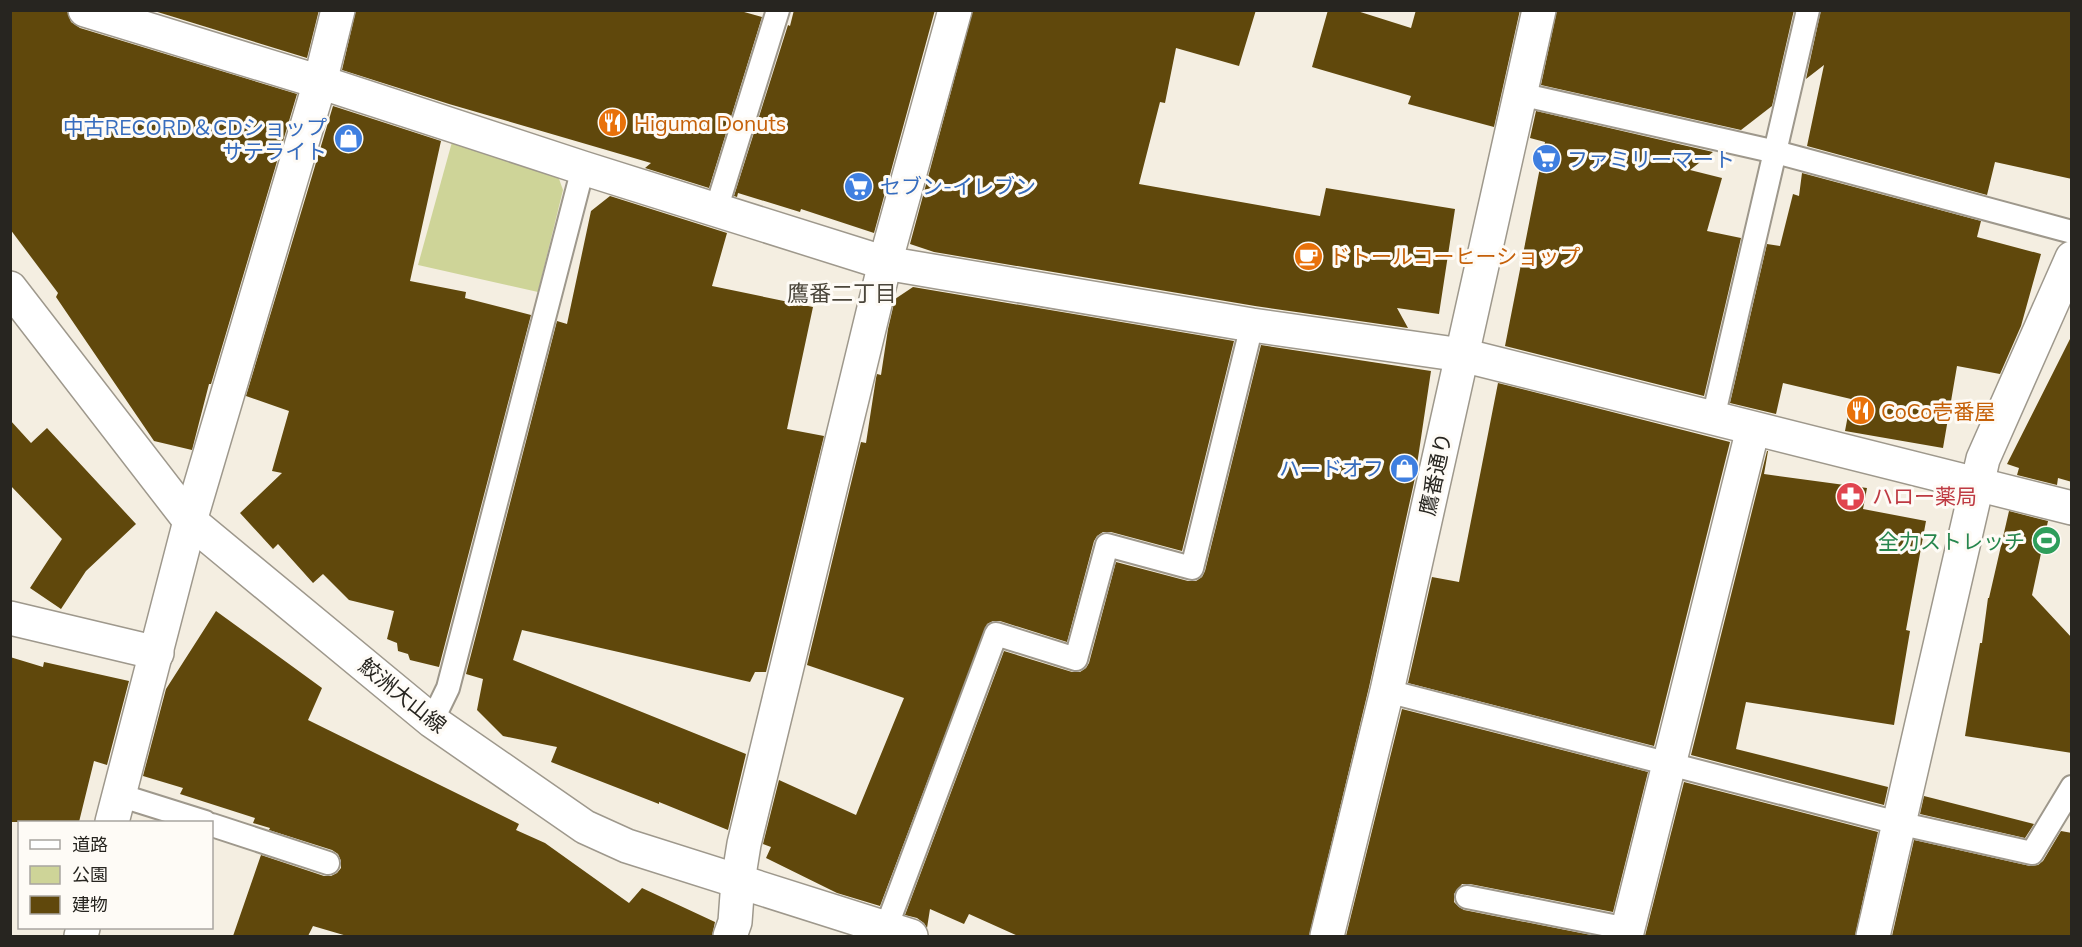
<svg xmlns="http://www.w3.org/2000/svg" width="2082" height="947" font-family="Mulish,'Noto Sans JP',sans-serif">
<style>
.green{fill:#ced498}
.building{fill:#60480c}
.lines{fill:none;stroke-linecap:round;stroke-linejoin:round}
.lane-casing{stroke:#9e988c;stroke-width:26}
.street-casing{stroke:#9e988c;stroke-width:36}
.secondary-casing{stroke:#9e988c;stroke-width:36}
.lane{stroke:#fff;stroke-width:22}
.street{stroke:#fff;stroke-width:33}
.secondary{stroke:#fff;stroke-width:33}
.labels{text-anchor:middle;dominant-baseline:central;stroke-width:6;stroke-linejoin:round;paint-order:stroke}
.food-label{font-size:21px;fill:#c56008;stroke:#fefbf6;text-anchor:start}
.shop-label{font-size:21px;fill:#366cbe;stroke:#fefbf6;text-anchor:end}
.street-label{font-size:21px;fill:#272520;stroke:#fefbf6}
.health-label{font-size:21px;fill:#be3a42;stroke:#fefbf6;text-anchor:start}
.leisure-label{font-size:21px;fill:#27864d;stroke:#fefbf6;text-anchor:end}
.neighbourhood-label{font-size:22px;fill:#4b463b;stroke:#fefbf6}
</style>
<rect width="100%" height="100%" fill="#f4eee1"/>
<polygon class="green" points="452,142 558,176 563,190 538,292 418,265"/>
<g class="building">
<polygon points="10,10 67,10 71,22 80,28 297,94 211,384 209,384 192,450 154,441 56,297 58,293 10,229"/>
<polygon points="151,10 319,10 307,58"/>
<polygon points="356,10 737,10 762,17 709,188 645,168 651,163 449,104 342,70"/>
<polygon points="794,10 935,10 874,233 801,209 800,212 738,193 737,197 734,196 788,25 790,26"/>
<polygon points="973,10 1256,10 1239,66 1176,48 1165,103 1160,102 1139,184 1320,216 1326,188 1455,209 1439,314 1397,308 1408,328 1255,306 934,252 910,244"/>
<polygon points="1328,10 1354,10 1411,28 1416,10 1520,10 1494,127 1408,104 1411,96 1312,67"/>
<polygon points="1557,10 1794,10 1772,106 1741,130 1541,85"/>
<polygon points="1821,10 2072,10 2072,179 1995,162 1987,195 1807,146 1824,65 1806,79"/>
<polygon points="333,106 441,141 410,281 466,292 465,298 531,315 439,667 410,660 408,654 398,651 397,643 387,639 394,611 349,600 323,574 313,583 278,544 273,549 240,513 282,473 272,471 289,411 246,396"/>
<polygon points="1536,111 1713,152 1690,170 1722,178 1707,231 1741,238 1704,396 1505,346 1545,142 1530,138"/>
<polygon points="1802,173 1981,221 1977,237 2041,254 2021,326 2000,374 1957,366 1943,448 1845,431 1851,399 1783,383 1776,414 1730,403 1767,244 1780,246 1793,194 1799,196"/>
<polygon points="610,196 727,233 712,286 813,307 787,429 824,436 766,672 755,672 750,682 522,630 513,660 746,754 728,830 659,802 659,804 551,762 557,747 503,736 477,710 483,679 466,674 557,321 567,324 591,211"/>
<polygon points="913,287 1234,341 1182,551 1111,532 1103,532 1097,536 1094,541 1067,642 1000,621 993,621 987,624 880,906 837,893 766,858 771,847 763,844 779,780 856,815 904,698 807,665 861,442 866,443 876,378 877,374 881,375 888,329 895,299"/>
<polygon points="2072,335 2072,482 2058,478 2057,485 2017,475 2019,468 2007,464"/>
<polygon points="1261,345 1431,371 1415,478 1369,687 1309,936 1018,936 969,914 964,924 930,909 927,928 924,923 917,918 905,915 1004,651 1072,672 1080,672 1086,668 1089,663 1116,562 1188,581 1196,581 1202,577 1205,571"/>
<polygon points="1498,383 1730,442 1654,746 1408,683 1432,577 1459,582"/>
<polygon points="10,420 31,443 47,428 136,524 86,571 61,609 30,588 62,539 10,485"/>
<polygon points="1767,451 1768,451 1764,474 1867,488 1863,509 1926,521 1906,630 1910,631 1894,725 1746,702 1736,749 1888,787 1884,805 1691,755"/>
<polygon points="2009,511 2048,521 2032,595 2072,638 2072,753 1965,736 1980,643 1982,643 1988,598 1989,598"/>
<polygon points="216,611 322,688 308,720 519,824 516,830 545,843 629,903 642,888 715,922 712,936 347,936 313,926 308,936 233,936 261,855 324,876 331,876 337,873 341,868 341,861 338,854 332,850 269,830 270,828 253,823 255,818 180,794 183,788 143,776 166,689"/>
<polygon points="10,657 43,667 44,662 129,681 107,765 94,761 79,822 10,822"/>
<polygon points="1402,709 1648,772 1613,912 1470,884 1462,884 1454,894 1454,902 1459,907 1464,910 1596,936 1346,936"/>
<polygon points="1684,782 1878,832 1855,936 1645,936"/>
<polygon points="1924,796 2034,824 2025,838 1920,814"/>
<polygon points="2061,831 2072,833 2072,936 1892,936 1914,840 2030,866 2038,865 2043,861"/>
</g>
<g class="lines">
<defs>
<g id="lane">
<polyline points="1520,94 1776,152 2072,232"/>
<polyline points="716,210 778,10"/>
<polyline points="1713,418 1808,10"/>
<polyline points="1387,691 1898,823 2032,853 2072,787"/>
<polyline points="432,721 448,688 583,168"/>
<polyline points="119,795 205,822"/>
<polyline points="212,825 328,863"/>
<polyline points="1467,897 1628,929"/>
<polyline points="886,928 996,634 1076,659 1107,545 1192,568 1252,325"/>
</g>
<g id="street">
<polyline points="85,10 320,82 583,168 885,263 1252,325 1462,355 2072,508"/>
<polyline points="10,618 157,653"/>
<polyline points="112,822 190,521 320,82 338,10"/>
<polyline points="81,936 83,928"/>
<polyline points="730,936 735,922 738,881 744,844 885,263 955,10"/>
<polyline points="1626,936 1753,429"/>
<polyline points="1873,936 1983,459 2072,258"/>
</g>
<g id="secondary">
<polyline points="10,288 190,521 432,721 585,827 627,846 911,936"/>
<polyline points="1327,936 1387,691 1539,10"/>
</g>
</defs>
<use href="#lane" class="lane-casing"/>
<use href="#street" class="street-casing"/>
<use href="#secondary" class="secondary-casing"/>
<use href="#lane" class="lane"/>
<use href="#street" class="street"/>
<use href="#secondary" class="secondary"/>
</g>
<defs>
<symbol id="restaurant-disc" viewBox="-11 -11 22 22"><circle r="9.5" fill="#e8710a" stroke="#fefbf6"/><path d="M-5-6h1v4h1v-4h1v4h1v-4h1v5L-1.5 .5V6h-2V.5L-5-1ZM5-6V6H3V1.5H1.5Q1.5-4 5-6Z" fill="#fff"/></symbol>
<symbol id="shop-disc" viewBox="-11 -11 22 22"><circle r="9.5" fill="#3f7fe0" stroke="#fefbf6"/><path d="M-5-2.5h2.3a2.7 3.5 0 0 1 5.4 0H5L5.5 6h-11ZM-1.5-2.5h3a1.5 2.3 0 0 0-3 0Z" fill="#fff"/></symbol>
<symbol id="supermarket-disc" viewBox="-11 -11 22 22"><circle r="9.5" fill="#3f7fe0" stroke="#fefbf6"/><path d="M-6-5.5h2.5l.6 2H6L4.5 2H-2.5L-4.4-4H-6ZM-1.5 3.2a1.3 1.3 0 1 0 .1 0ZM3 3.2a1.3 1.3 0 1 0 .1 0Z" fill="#fff"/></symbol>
<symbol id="cafe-disc" viewBox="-11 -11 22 22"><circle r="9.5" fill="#e8710a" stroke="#fefbf6"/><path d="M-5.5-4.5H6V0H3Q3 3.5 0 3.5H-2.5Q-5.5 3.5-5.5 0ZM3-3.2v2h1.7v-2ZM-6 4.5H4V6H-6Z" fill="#fff"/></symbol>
<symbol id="pharmacy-disc" viewBox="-11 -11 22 22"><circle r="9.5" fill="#e0444e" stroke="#fefbf6"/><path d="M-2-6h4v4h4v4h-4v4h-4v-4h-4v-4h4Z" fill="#fff"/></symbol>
<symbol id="stadium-disc" viewBox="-11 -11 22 22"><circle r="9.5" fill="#2e9e5b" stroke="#fefbf6"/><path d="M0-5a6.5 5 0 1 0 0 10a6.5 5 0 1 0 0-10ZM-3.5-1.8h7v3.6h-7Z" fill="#fff"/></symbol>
</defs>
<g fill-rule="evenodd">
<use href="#restaurant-disc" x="596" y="106" width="33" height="33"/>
<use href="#shop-disc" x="332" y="122" width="33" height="33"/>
<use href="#supermarket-disc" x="1530" y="142" width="33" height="33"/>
<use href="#supermarket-disc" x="842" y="170" width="33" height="33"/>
<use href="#cafe-disc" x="1292" y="240" width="33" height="33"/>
<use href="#restaurant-disc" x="1844" y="394" width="33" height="33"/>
<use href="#shop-disc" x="1388" y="452" width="33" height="33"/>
<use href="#pharmacy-disc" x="1834" y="480" width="33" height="33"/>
<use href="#stadium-disc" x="2030" y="524" width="33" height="33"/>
</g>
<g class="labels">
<g class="food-label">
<text x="634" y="123">Higuma Donuts</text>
<text x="1329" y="256">ドトールコーヒーショップ</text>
<text x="1881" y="411">CoCo壱番屋</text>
</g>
<g class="shop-label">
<text x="327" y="127">中古RECORD＆CDショップ<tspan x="327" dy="24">サテライト</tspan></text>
<text x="1567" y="159" text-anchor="start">ファミリーマート</text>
<text x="880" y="186" text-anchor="start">セブン-イレブン</text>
<text x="1384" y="468">ハードオフ</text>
</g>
<g class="street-label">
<text transform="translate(1435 474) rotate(-78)">鷹番通り</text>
<text transform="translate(403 695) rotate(39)">鮫洲大山線</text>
</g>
<g class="health-label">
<text x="1872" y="496">ハロー薬局</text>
</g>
<g class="leisure-label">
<text x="2025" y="541">全力ストレッチ</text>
</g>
<g class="neighbourhood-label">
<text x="842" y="293">鷹番二丁目</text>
</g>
</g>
<rect width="2082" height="947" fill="none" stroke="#272520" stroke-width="24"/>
<rect x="18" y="821" width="195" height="108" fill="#fefbf6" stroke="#a8a5a0" stroke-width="1.5"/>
<rect x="30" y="840" width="30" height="9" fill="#ffffff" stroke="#a8a5a0" stroke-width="1.5"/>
<text x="72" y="851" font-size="18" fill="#272520">道路</text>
<rect x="30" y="866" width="30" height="18" fill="#ced498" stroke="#a8a5a0" stroke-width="1.5"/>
<text x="72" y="881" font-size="18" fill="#272520">公園</text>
<rect x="30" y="896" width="30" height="18" fill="#60480c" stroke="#a8a5a0" stroke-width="1.5"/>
<text x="72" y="911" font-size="18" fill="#272520">建物</text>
</svg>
